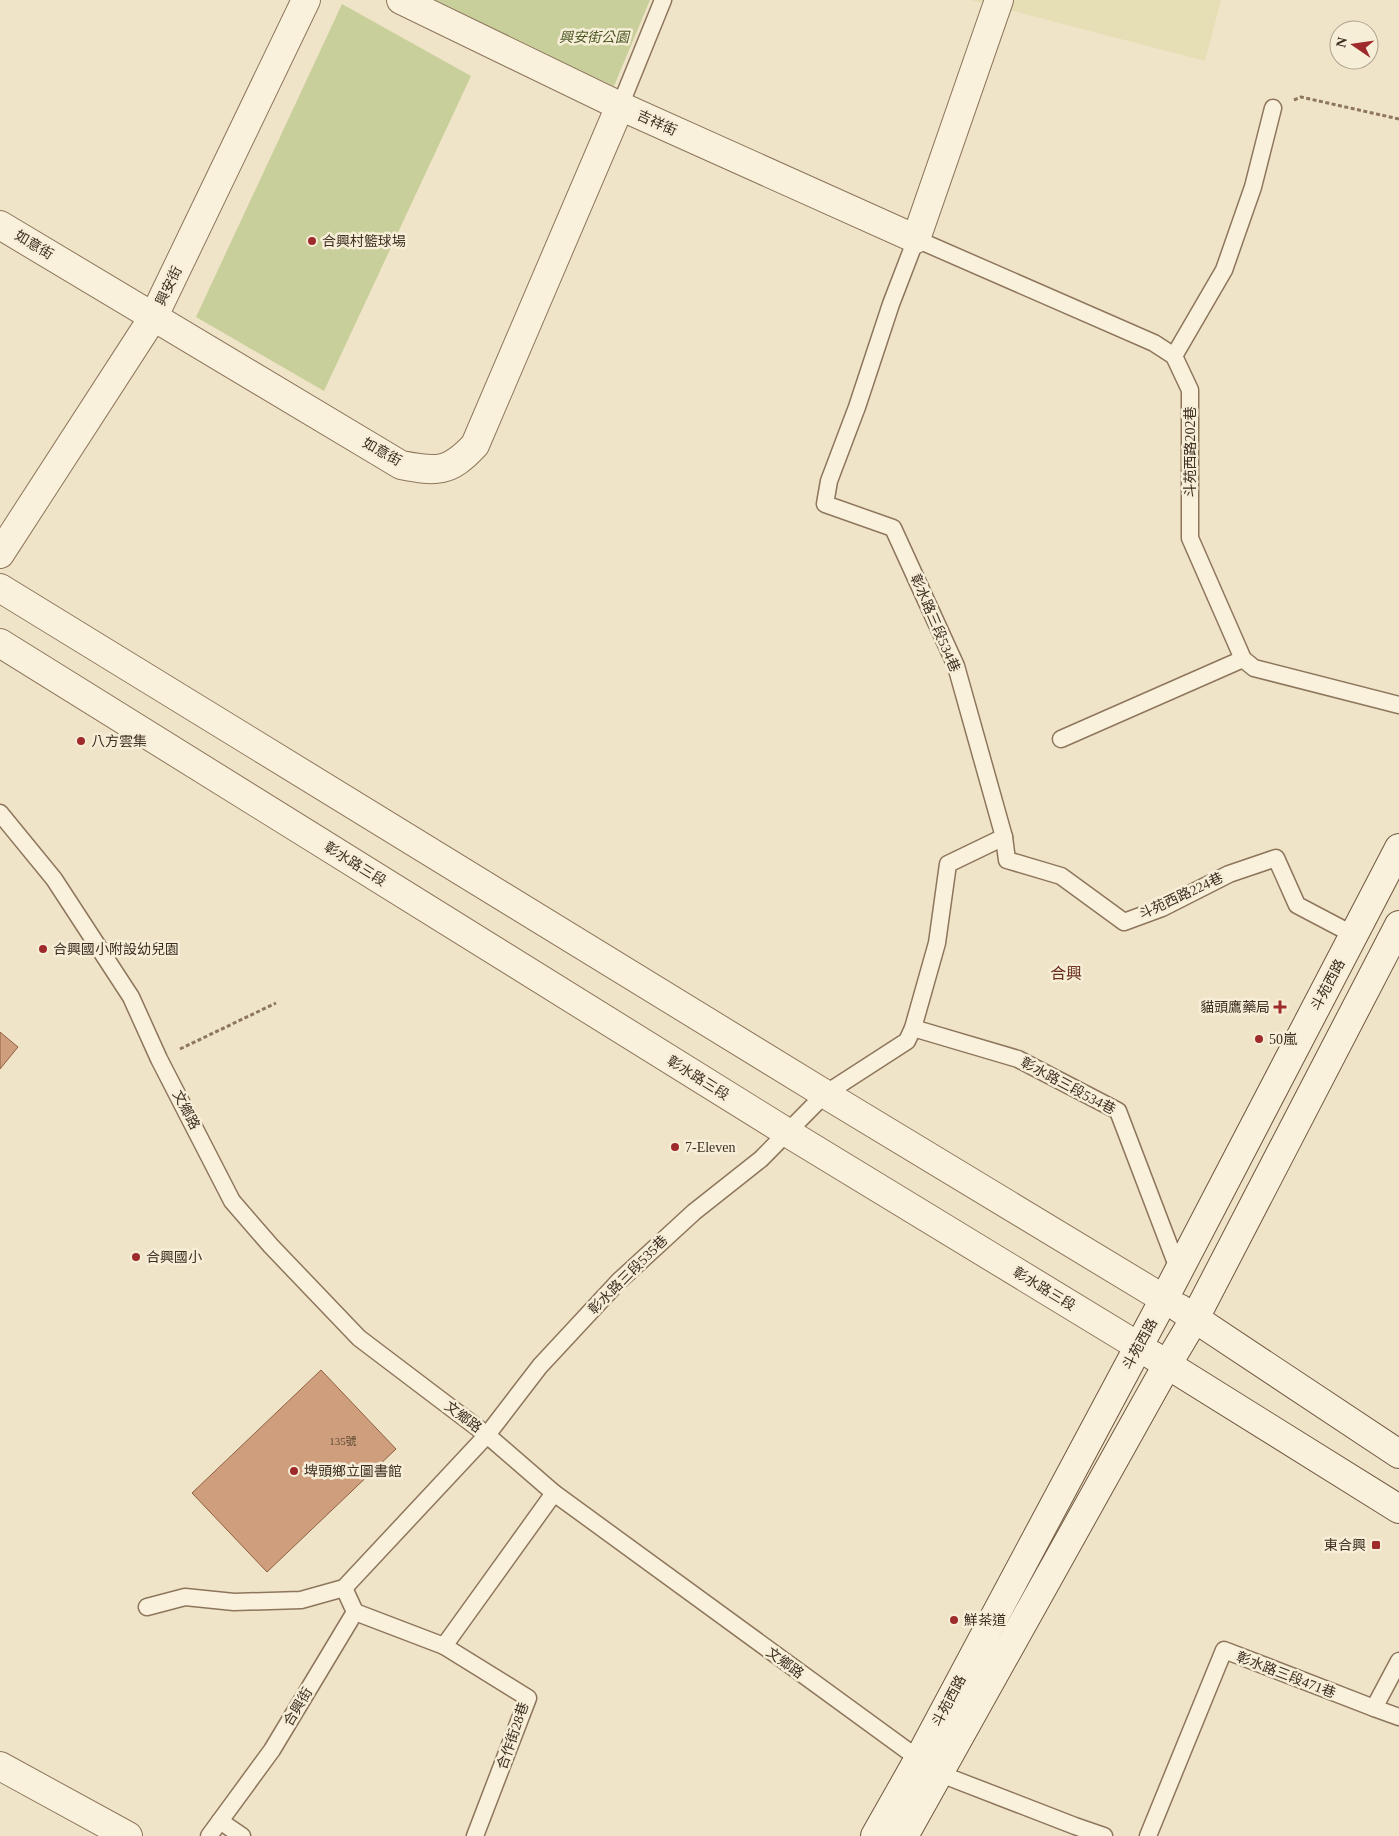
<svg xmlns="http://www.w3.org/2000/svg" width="1399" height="1836" font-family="'Times New Roman','Noto Sans TC',serif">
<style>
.farmland{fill:#e6deb5}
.green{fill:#c9cf9b}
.building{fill:#cf9f7d;stroke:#8d5f41}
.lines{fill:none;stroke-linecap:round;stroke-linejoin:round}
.service-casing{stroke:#8d765c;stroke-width:19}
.minor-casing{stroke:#8d765c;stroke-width:30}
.tertiary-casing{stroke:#8d765c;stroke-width:30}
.secondary-casing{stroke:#6f573f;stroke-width:30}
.path{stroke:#8d765c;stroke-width:3;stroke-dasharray:4 2.5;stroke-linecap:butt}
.service{stroke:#faf1dc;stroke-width:16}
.minor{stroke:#faf1dc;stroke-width:28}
.tertiary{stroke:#faf1dc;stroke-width:28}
.secondary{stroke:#faf1dc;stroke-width:28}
.poi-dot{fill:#9e2a2b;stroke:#f7eed8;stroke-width:2}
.labels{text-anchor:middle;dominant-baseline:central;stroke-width:5;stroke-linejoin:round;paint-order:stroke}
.number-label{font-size:11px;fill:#624a37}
.park-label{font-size:14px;font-style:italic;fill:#4d5a26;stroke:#f7eed8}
.street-label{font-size:14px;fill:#3d2e20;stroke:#f7eed8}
.poi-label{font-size:14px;fill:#3d2e20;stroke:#f7eed8;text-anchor:start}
.quarter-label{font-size:16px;fill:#6b2e1e;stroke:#f7eed8}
</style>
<rect width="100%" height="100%" fill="#f0e4c8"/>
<polygon class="farmland" points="971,0 1221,0 1205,61"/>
<g class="green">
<polygon points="428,0 650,0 614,86"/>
<polygon points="342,4 471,76 324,391 196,317"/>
</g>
<g class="building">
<polygon points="0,1032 18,1047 0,1069"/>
<polygon points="321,1370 396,1449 267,1572 192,1493"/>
</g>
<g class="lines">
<defs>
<g id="service">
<polyline points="620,106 663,0"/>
<polyline points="1174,356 1224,270 1253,187 1273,108"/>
<polyline points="1061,739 1243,659"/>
<polyline points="0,813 54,879 131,997 159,1059 232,1201 271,1246 359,1338 487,1435 554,1493 938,1773 1075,1826 1104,1836"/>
<polyline points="1354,935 1297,905 1276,858 1229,874 1162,908 1124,922 1061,876 1007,860 1004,837 956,666 893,528 825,504 829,481 857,407 891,304 916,239 1154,343 1174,356 1190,390 1190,538 1243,659 1254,668 1399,705"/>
<polyline points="913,1028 1018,1059 1118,1111 1179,1271"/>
<polyline points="147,1607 185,1597 234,1602 301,1600 344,1588 487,1435 540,1366 619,1281 694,1212 761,1159 825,1094 907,1041 913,1028 937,943 948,864 1004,837"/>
<polyline points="355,1612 444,1646 554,1493"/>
<polyline points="444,1646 528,1698 475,1836"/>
<polyline points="1374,1708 1399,1717"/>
<polyline points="220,1821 242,1836"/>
<polyline points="209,1836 272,1750 355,1612 344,1588"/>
<polyline points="1148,1836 1224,1650 1374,1708 1399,1661"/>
</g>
<g id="minor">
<polyline points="401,0 620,106 916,239 999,0"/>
<path d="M0,225l401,240c36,7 48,8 74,-20l145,-339"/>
<polyline points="0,554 154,316 306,0"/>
<polyline points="0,1766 128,1836"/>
</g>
<g id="tertiary">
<polyline points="0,588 825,1094 1164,1299"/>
<polyline points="0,643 788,1133 1138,1346"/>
</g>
<g id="secondary">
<polyline points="1179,1308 1399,1454"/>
<polyline points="1152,1355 1399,1509"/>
<polyline points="875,1836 918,1760 1164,1299 1399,848"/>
<polyline points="904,1836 1167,1365 1195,1318 1399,925"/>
</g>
</defs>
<use href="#service" class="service-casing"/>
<use href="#minor" class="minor-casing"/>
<use href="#tertiary" class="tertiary-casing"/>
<use href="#secondary" class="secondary-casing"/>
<g class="path">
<polyline points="1294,100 1301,97 1399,119"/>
<polyline points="180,1049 276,1003"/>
</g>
<use href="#service" class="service"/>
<use href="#minor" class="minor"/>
<use href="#tertiary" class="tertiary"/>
<use href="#secondary" class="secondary"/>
</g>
<g class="poi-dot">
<circle cx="312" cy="241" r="5"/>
<circle cx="81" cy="741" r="5"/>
<circle cx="43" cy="949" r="5"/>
<path d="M1277.5 999.5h5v5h5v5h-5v5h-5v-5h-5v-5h5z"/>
<circle cx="1259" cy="1039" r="5"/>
<circle cx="675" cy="1147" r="5"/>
<circle cx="136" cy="1257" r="5"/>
<circle cx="294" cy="1471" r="5"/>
<rect x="1371" y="1540" width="10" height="10" rx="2.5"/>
<circle cx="954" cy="1620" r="5"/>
</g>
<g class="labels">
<g class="number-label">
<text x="343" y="1441">135號</text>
</g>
<g class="park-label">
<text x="594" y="37">興安街公園</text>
</g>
<g class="street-label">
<text transform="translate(657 123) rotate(24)">吉祥街</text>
<text transform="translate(34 245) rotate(31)">如意街</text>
<text transform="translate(169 286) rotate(-64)">興安街</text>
<text transform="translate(382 452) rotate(29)">如意街</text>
<text transform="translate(1190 452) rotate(-90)">斗苑西路202巷</text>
<text transform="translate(935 623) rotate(67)">彰水路三段534巷</text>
<text transform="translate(355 864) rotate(32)">彰水路三段</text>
<text transform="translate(1181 896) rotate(-25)">斗苑西路224巷</text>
<text transform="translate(1328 985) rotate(-62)">斗苑西路</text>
<text transform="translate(698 1078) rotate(32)">彰水路三段</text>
<text transform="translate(1068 1086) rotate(28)">彰水路三段534巷</text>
<text transform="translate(186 1110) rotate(62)">文鄉路</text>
<text transform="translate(628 1275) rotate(-45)">彰水路三段535巷</text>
<text transform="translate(1044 1289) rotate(31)">彰水路三段</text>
<text transform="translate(1140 1344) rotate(-61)">斗苑西路</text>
<text transform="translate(463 1417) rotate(37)">文鄉路</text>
<text transform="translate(785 1663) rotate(36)">文鄉路</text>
<text transform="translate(1286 1675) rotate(21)">彰水路三段471巷</text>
<text transform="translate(949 1701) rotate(-62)">斗苑西路</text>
<text transform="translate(298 1707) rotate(-59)">合興街</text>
<text transform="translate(513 1736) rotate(-71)">合作街28巷</text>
</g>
<g class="poi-label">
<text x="322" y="241">合興村籃球場</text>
<text x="91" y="741">八方雲集</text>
<text x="53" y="949">合興國小附設幼兒園</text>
<text x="1270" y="1007" text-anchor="end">貓頭鷹藥局</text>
<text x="1269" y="1039">50嵐</text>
<text x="685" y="1147">7-Eleven</text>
<text x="146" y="1257">合興國小</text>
<text x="304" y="1471">埤頭鄉立圖書館</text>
<text x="1366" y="1545" text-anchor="end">東合興</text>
<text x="964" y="1620">鮮茶道</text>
</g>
<g class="quarter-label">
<text x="1066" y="973">合興</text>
</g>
</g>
<g transform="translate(1354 45) rotate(283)"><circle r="24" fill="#f7eed8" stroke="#ada18e"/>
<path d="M0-4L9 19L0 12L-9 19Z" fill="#9e2a2b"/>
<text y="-8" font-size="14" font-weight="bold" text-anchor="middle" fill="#3d2e20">N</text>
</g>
</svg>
